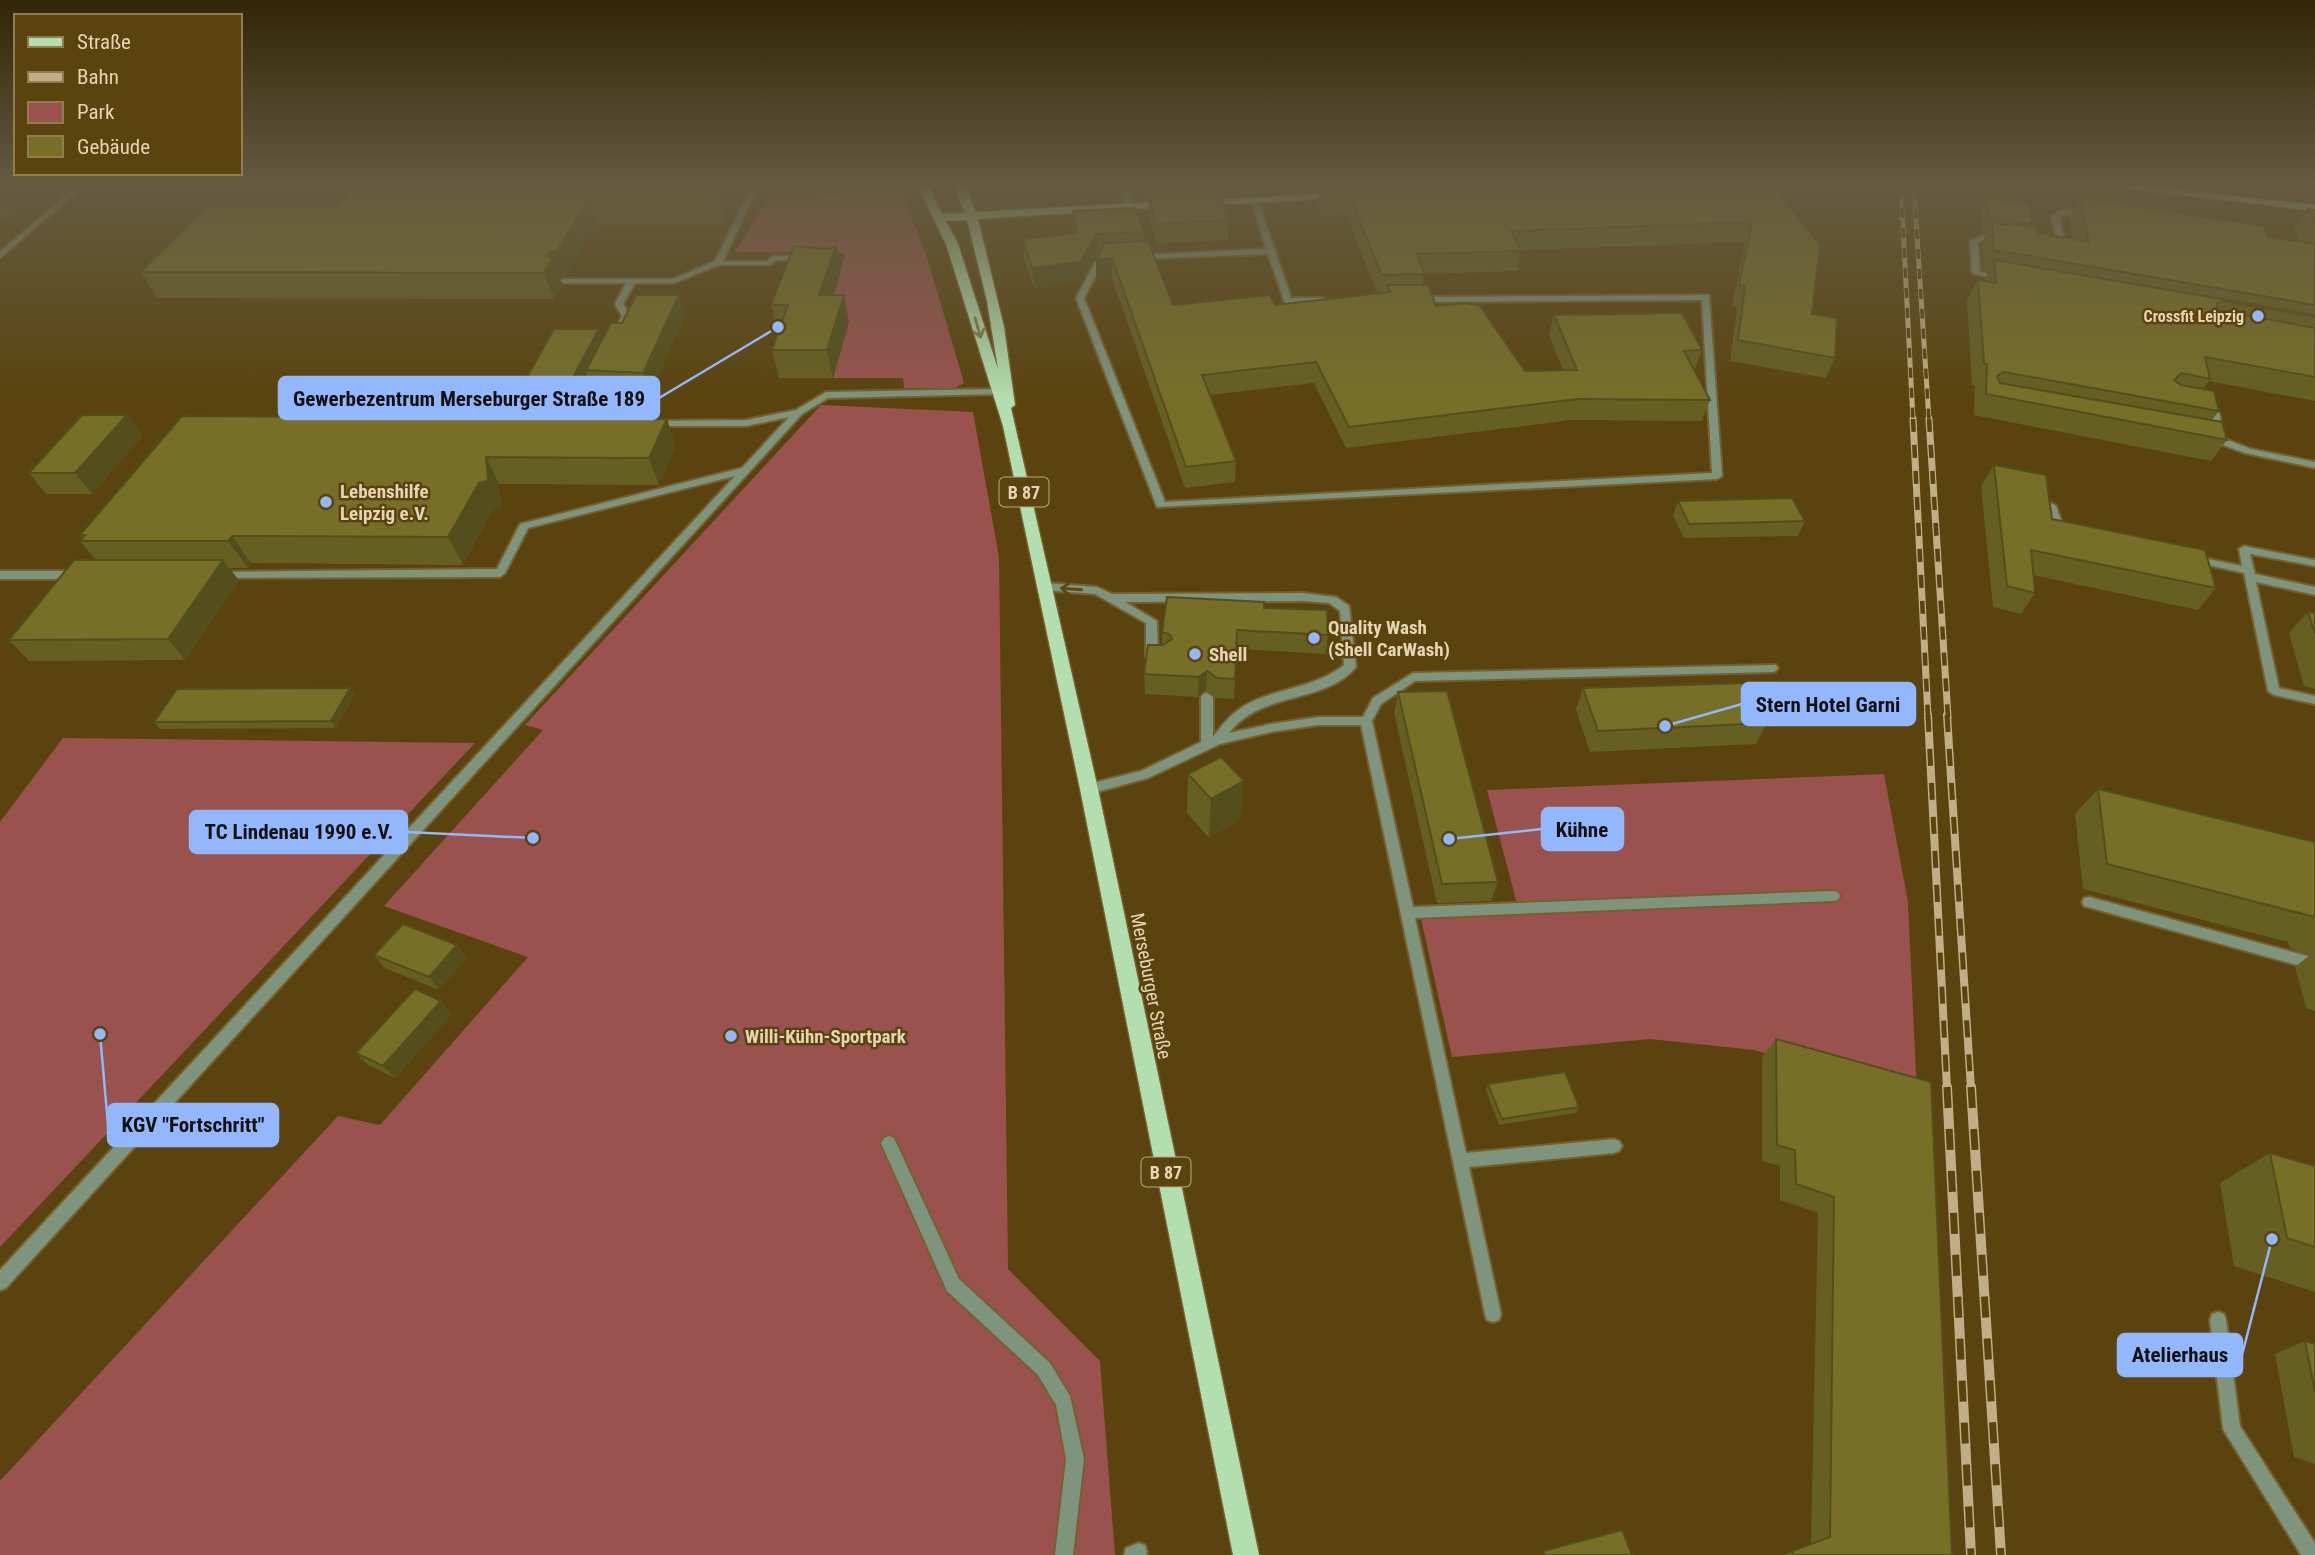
<svg xmlns="http://www.w3.org/2000/svg" width="2315" height="1555" font-family="'Roboto Condensed',sans-serif">
<style>
.green{fill:#9a524f}
.lines{fill:none;stroke-linecap:round;stroke-linejoin:round}
.minor-casing{stroke:#76602f;stroke-width:4}
.major-casing{stroke:#76602f;stroke-width:3}
.minor{fill:#7e947d;fill-rule:evenodd}
.major{fill:#b3dfb0;fill-rule:evenodd}
.rail-far3-casing{stroke:#c1ae89;stroke-width:5}
.rail-far2-casing{stroke:#c1ae89;stroke-width:7}
.rail-far1-casing{stroke:#c1ae89;stroke-width:8}
.rail-casing{stroke:#c1ae89;stroke-width:10}
.rail-far3{stroke:#5a430e;stroke-width:3.5;stroke-dasharray:10;stroke-linecap:butt}
.rail-far2{stroke:#5a430e;stroke-width:4.5;stroke-dasharray:13;stroke-linecap:butt}
.rail-far1{stroke:#5a430e;stroke-width:5;stroke-dasharray:17;stroke-linecap:butt}
.rail{stroke:#5a430e;stroke-width:7;stroke-dasharray:21;stroke-linecap:butt}
.wall{fill:#665f22}
.shaded-wall{fill:#534e1c}
.building{fill:#776f28;stroke:#534e1c;stroke-width:2}
.oneway{stroke:#7e814f}
.oneway2{stroke:#5c4714}
.poi-dot{fill:#93b7fd;stroke:#5a430e;stroke-width:2.5}
.labels{text-anchor:middle;dominant-baseline:central;stroke-width:5;stroke-linejoin:round;paint-order:stroke}
.far-poi-label{font-size:16px;font-weight:bold;fill:#e6d5b5;stroke:#5a430e;text-anchor:end}
.shield{fill:#5a430e;stroke:#bca983;stroke-width:2}
.shield-label{font-size:18px;font-weight:bold;fill:#e6d5b5}
.poi-label{font-size:19px;font-weight:bold;fill:#e6d5b5;stroke:#5a430e;text-anchor:start}
.street-label{font-size:19px;fill:#e6d5b5;stroke:#5a430e}
.leader{fill:none;stroke:#93b7fd;stroke-width:2.5}
.callout-dot{fill:#93b7fd;stroke:#5a430e;stroke-width:2.5}
.callout{fill:#93b7fd;stroke:#93b7fd;stroke-width:2.5}
.callout-label{font-size:21px;text-anchor:middle;font-weight:bold;fill:#111}
</style>
<rect width="100%" height="100%" fill="#5a430e"/>
<g class="green">
<polygon points="900,190 926,254 964,383 955,388 904,388 903,378 833,378 849,322 828,314 845,253 735,252 766,202"/>
<polygon points="821,405 973,412 999,557 1008,1269 1100,1361 1115,1555 0,1555 0,1481 338,1116 380,1125 528,957 384,906 543,730 525,725"/>
<polygon points="63,738 475,743 0,1247 0,822"/>
<polygon points="1884,774 1908,902 1917,1096 1754,1050 1650,1039 1452,1057 1421,919 1520,915 1487,790"/>
</g>
<g class="lines">
<defs>
<g id="minor">
<polygon points="80,183 88,183 0,258 0,252"/>
<polygon points="753,183 760,183 723,261 767,261 773,256 807,256 807,260 776,260 770,265 719,265 674,283 635,283 623,304 630,316 622,331 619,332 615,329 622,316 615,304 626,283 564,283 560,281 564,279 673,279 715,261"/>
<polygon points="1116,183 1123,183 1130,193 1132,208 1125,206 1122,193"/>
<polygon points="1251,198 1258,200 1291,298 1324,298 1328,301 1327,303 1285,303 1268,254 1137,259 1133,257 1137,255 1266,249"/>
<path d="M2062,210l25,2 4,2c-9,6 -22,-3 -32,3l7,30 -7,3 -4,-2 3,-2 -7,-30z"/>
<polygon points="1982,235 2003,240 1999,242 1983,240 1978,242 1980,272 2003,277 2003,281 1972,273 1970,241"/>
<polygon points="1098,256 1104,256 1108,258 1104,260 1084,298 1165,502 1712,473 1702,300 1417,302 1417,298 1420,297 1709,295 1722,476 1717,479 1157,507 1076,298"/>
<polygon points="597,367 601,370 575,422 570,425 567,424 565,422 593,370"/>
<polygon points="997,389 1000,390 1000,394 828,398 802,414 6,1288 0,1290 0,1270 735,476 528,528 505,573 500,577 218,578 213,574 214,572 497,569 520,524 742,468 789,417 746,426 653,426 650,425 650,421 746,420 796,410 826,392"/>
<polygon points="2207,405 2218,409 2225,439 2251,449 2315,462 2315,468 2245,453 2218,443 2209,411 2202,408"/>
<polygon points="2051,503 2056,506 2065,531 2064,533 2060,534 2055,531 2046,506"/>
<polygon points="2244,546 2315,560 2315,566 2250,554 2255,574 2315,587 2315,595 2256,582 2279,688 2315,696 2315,704 2274,695 2268,691 2244,573 2194,562 2189,559 2194,556 2242,566 2239,549"/>
<polygon points="0,571 77,571 82,575 77,579 0,579"/>
<path d="M1046,583l51,4 15,7 191,-1 33,4 13,9 7,61c-32,38 -94,23 -127,66l42,-9 47,-7h45l10,-19 40,-25 363,-8 2,3 -2,3 -4,1 -357,9 -34,23 -9,17 41,186 420,-16 5,1 2,4 -2,4 -5,1 -418,17 51,235 148,-14 5,2 3,5 -3,5 -5,2 -145,14 32,147 -2,6 -6,2 -6,-2 -2,-6 -124,-589h-43l-47,7 -51,12 -72,34 -59,16 -4,-2 -2,-3 2,-3 4,-2 52,-13 60,-29v-45l2,-3 4,-1 6,4v40c9,-12 18,-23 31,-31 32,-19 68,-16 100,-41l-4,-54 -11,-8 -26,-2 -178,1 32,19 1,34 3,3 -6,4 -7,-2 -2,-3v-34l-51,-29 -53,-4 -1,-3 1,-3z"/>
<polygon points="2089,897 2315,958 2315,970 2084,906 2082,902 2084,898"/>
<polygon points="889,1136 894,1138 959,1279 1050,1363 1070,1396 1084,1459 1073,1555 1055,1555 1066,1459 1056,1405 1038,1375 947,1291 881,1143 884,1138"/>
<polygon points="2218,1312 2224,1314 2226,1320 2240,1426 2315,1543 2315,1555 2301,1555 2223,1429 2210,1320 2212,1314"/>
<polygon points="1138,1543 1145,1545 1147,1552 1146,1555 1124,1555 1126,1548"/>
</g>
<g id="major">
<path d="M916,183h11l15,31 23,-1 -12,-30h11l12,29 194,-11 5,3 -5,3 -192,12 26,108 11,78 -4,3 87,381 161,766h-26l-153,-766 -77,-363 -57,-182zM967,220l20,81 11,68 -40,-125 -12,-23z"/>
<polygon points="1561,183 1610,183 1565,188"/>
<polygon points="2078,183 2117,183 2315,205 2315,211"/>
<polygon points="1341,193 1346,196 1345,198 1201,206 1196,203 1201,200"/>
</g>
</defs>
<use href="#minor" class="minor-casing"/>
<use href="#major" class="major-casing"/>
<use href="#minor" class="minor"/>
<use href="#major" class="major"/>
<defs>
<g id="rail-far3">
<polyline points="1901,188 1913,420"/>
<polyline points="1914,189 1929,420"/>
</g>
<g id="rail-far2">
<polyline points="1913,419 1928,717"/>
<polyline points="1929,419 1948,717"/>
</g>
<g id="rail-far1">
<polyline points="1928,715 1947,1089"/>
<polyline points="1947,715 1971,1089"/>
</g>
<g id="rail">
<polyline points="1947,1087 1971,1555"/>
<polyline points="1971,1087 2001,1555"/>
</g>
</defs>
<use href="#rail-far3" class="rail-far3-casing"/>
<use href="#rail-far2" class="rail-far2-casing"/>
<use href="#rail-far1" class="rail-far1-casing"/>
<use href="#rail" class="rail-casing"/>
<use href="#rail-far3" class="rail-far3"/>
<use href="#rail-far2" class="rail-far2"/>
<use href="#rail-far1" class="rail-far1"/>
<use href="#rail" class="rail"/>
</g>
<g class="wall">
<polygon points="0,183 54,183 13,217 0,217"/>
<polygon points="357,183 746,183 727,225 597,225 567,276 559,278 562,285 554,299 157,298 141,272 337,206"/>
<polygon points="1142,183 1238,183 1238,187 1215,188 1228,220 1228,240 1156,244 1149,213 1149,201 1146,201"/>
<polygon points="1309,183 1588,183 1590,186 1770,183 1812,314 1835,358 1826,378 1730,361 1737,307 1732,306 1745,242 1521,250 1517,271 1424,274 1423,285 1436,306 1525,371 1563,370 1549,335 1554,315 1702,350 1694,371 1710,400 1702,421 1572,420 1346,448 1314,383 1210,395 1236,461 1235,482 1185,488 1112,278 1096,280 1099,253 1098,253 1081,282 1034,288 1024,259 1023,239 1075,233 1073,211 1144,232 1144,241 1173,305 1275,305 1378,294 1346,214 1322,216 1317,204 1318,192 1312,192"/>
<polygon points="1987,198 2032,224 2031,227 2038,233 2073,239 2069,218 2080,198 2268,237 2300,242 2294,229 2308,209 2315,210 2315,401 2209,381 2203,389 2219,411 2212,420 2227,440 2211,461 1974,415 1975,385 1972,385 1967,300 1978,280 1984,281 1989,271 1983,270 1982,243 1987,233 1982,232 1981,211"/>
<polygon points="836,246 841,272 834,295 849,322 833,378 779,378 772,350 778,332 771,305 828,249"/>
<polygon points="679,295 685,316 650,393 594,391 587,375 579,391 533,391 527,377 599,329 603,338 622,323"/>
<polygon points="127,415 142,436 92,494 46,494 29,473"/>
<polygon points="182,416 676,446 659,485 499,484 501,508 492,510 463,565 251,563 248,568 230,568 239,581 185,660 29,661 9,640 96,560 80,541 82,538 80,535"/>
<polygon points="1994,465 2052,519 2216,588 2198,610 2033,575 2035,593 2021,614 1993,607 1981,486"/>
<polygon points="1678,501 1805,521 1798,536 1684,538 1673,515"/>
<polygon points="1264,608 1328,635 1326,654 1237,649 1234,699 1216,698 1206,690 1198,697 1145,694 1144,674 1162,645 1162,632"/>
<polygon points="2308,612 2315,613 2315,689 2304,686 2289,633"/>
<polygon points="350,688 354,695 336,728 160,729 154,722"/>
<polygon points="1583,688 1767,723 1756,744 1590,752 1576,709"/>
<polygon points="1398,692 1498,882 1491,901 1437,903 1394,713"/>
<polygon points="1188,774 1241,819 1209,838 1187,813"/>
<polygon points="2098,789 2315,842 2315,1011 2306,1008 2295,967 2310,955 2290,948 2288,942 2083,889 2075,814"/>
<polygon points="457,945 467,958 439,990 385,968 374,955"/>
<polygon points="452,1014 395,1078 368,1065 356,1053"/>
<polygon points="1776,1039 1931,1082 1952,1555 1783,1555 1811,1544 1818,1213 1780,1200 1780,1166 1762,1161 1762,1057"/>
<polygon points="1488,1084 1579,1107 1576,1113 1499,1125 1486,1090"/>
<polygon points="2270,1153 2315,1166 2315,1292 2234,1266 2220,1183"/>
<polygon points="2305,1341 2315,1344 2315,1464 2294,1457 2275,1354"/>
</g>
<g class="shaded-wall">
<polygon points="17,183 54,183 13,217 0,197"/>
<polygon points="728,183 746,183 727,225 720,200"/>
<polygon points="589,199 597,225 567,276 559,278 562,285 554,299 544,273 549,252"/>
<polygon points="1097,234 1098,253 1081,282 1034,288 1032,268"/>
<polygon points="836,246 841,272 825,322 819,295"/>
<polygon points="1112,258 1112,278 1096,280 1096,260"/>
<polygon points="679,295 685,316 650,393 643,373"/>
<polygon points="844,295 849,322 833,378 827,350"/>
<polygon points="599,329 605,343 586,370 587,375 579,391 573,377"/>
<polygon points="127,415 142,436 92,494 75,473"/>
<polygon points="667,419 676,446 659,485 649,458"/>
<polygon points="486,457 499,484 501,508 492,510 463,565 448,537"/>
<polygon points="232,536 251,563 248,568 228,541"/>
<polygon points="223,560 239,581 185,660 168,639"/>
<polygon points="1207,671 1206,690 1198,697 1199,677"/>
<polygon points="350,688 354,695 336,728 331,721"/>
<polygon points="1244,781 1241,819 1209,838 1211,799"/>
<polygon points="457,945 467,958 439,990 429,977"/>
<polygon points="441,1001 452,1014 395,1078 383,1066"/>
</g>
<g class="building">
<polygon points="0,183 17,183 0,197"/>
<polygon points="357,183 728,183 720,200 589,199 557,251 549,252 548,256 552,259 544,273 141,272 207,206 337,206"/>
<polygon points="1335,183 1588,183 1590,186 1680,183 1770,183 1820,245 1812,314 1837,318 1835,358 1738,340 1745,286 1739,285 1752,222 1511,231 1521,251 1417,254 1424,274 1382,275 1349,195 1324,196 1319,184"/>
<polygon points="1219,189 1228,220 1156,224 1149,193"/>
<polygon points="1987,198 2029,204 2032,224 1988,219"/>
<polygon points="2080,198 2264,226 2268,237 2315,244 2315,305 1994,250 1992,223 2037,227 2038,233 2089,242"/>
<polygon points="1135,208 1144,232 1097,234 1080,262 1032,268 1023,239 1077,233 1073,211"/>
<polygon points="2308,209 2315,210 2315,224"/>
<polygon points="1148,241 1173,305 1270,295 1275,305 1391,292 1387,285 1428,285 1436,306 1467,303 1480,306 1525,371 1577,370 1554,315 1682,313 1702,350 1684,351 1710,400 1578,399 1349,427 1316,362 1202,375 1236,461 1186,467 1112,258 1096,260 1105,243"/>
<polygon points="794,246 828,249 836,246 819,295 844,295 827,350 772,350 788,305 771,305"/>
<polygon points="1994,260 2315,315 2315,317 2223,301 2217,303 2217,310 2315,328 2315,377 2205,357 2210,379 2182,373 2174,380 2181,385 2214,391 2219,411 2004,372 1997,376 2000,383 2222,422 2227,440 1986,394 1987,364 1984,364 1978,280 1996,283"/>
<polygon points="636,295 679,295 643,373 586,370 611,323 622,323"/>
<polygon points="554,329 599,329 573,377 527,377"/>
<polygon points="82,415 127,415 75,473 29,473"/>
<polygon points="182,416 667,419 649,458 486,457 488,481 479,483 448,537 232,536 228,541 80,541 85,535 80,535"/>
<polygon points="1994,465 2046,475 2052,519 2205,550 2216,588 2031,550 2035,593 2007,586"/>
<polygon points="1792,498 1805,521 1689,524 1678,501"/>
<polygon points="74,560 223,560 168,639 9,640"/>
<polygon points="1167,597 1264,602 1264,608 1327,610 1328,635 1237,630 1235,679 1217,678 1207,671 1199,677 1144,674 1148,645 1163,645 1172,639 1169,634 1162,632"/>
<polygon points="2308,612 2315,613 2315,634"/>
<polygon points="1748,683 1767,723 1598,731 1583,688"/>
<polygon points="350,688 331,721 154,722 177,689"/>
<polygon points="1447,691 1498,882 1442,884 1398,692"/>
<polygon points="1221,757 1244,781 1211,799 1188,774"/>
<polygon points="2098,789 2315,842 2315,917 2107,864"/>
<polygon points="403,924 457,945 429,977 374,955"/>
<polygon points="415,989 441,1001 383,1066 356,1053"/>
<polygon points="1776,1039 1931,1082 1952,1555 1794,1555 1792,1551 1830,1537 1834,1197 1796,1184 1795,1150 1777,1145"/>
<polygon points="1565,1072 1579,1107 1502,1119 1488,1084"/>
<polygon points="2270,1153 2315,1166 2315,1247 2287,1238"/>
<polygon points="2305,1341 2315,1344 2315,1392"/>
<polygon points="1622,1530 1632,1555 1545,1555 1543,1551"/>
</g>
<defs><path id="oneway-shaft" d="M-6 0H5M1.5-3L5.5 0L1.5 3" fill="none" stroke-width="1.6" stroke-linecap="round" stroke-linejoin="round" transform="scale(1.75)"/></defs>
<use class="oneway" href="#oneway-shaft" transform="translate(978 328) rotate(74)"/>
<use class="oneway2" href="#oneway-shaft" transform="translate(1071 589) rotate(-176)"/>
<linearGradient id="sky" x2="0" y2="1"><stop stop-color="#322508"/><stop offset="0.46" stop-color="#655b41"/><stop offset="1" stop-color="#655b41" stop-opacity="0"/></linearGradient>
<rect width="2315" height="401" fill="url(#sky)"/>
<g class="poi-dot">
<circle cx="2258" cy="316" r="7"/>
<circle cx="326" cy="502" r="7"/>
<circle cx="1314" cy="638" r="7"/>
<circle cx="1195" cy="654" r="7"/>
<circle cx="731" cy="1036" r="7"/>
</g>
<g class="labels">
<g class="far-poi-label">
<text x="2244" y="316">Crossfit Leipzig</text>
</g>
<g class="shield">
<rect x="999.5" y="477.5" width="49" height="29" rx="5"/>
<rect x="1141.5" y="1157.5" width="49" height="29" rx="5"/>
</g>
<g class="shield-label">
<text x="1024" y="492">B 87</text>
<text x="1166" y="1172">B 87</text>
</g>
<g class="poi-label">
<text x="340" y="491">Lebenshilfe<tspan x="340" dy="22">Leipzig e.V.</tspan></text>
<text x="1328" y="627">Quality Wash<tspan x="1328" dy="22">(Shell CarWash)</tspan></text>
<text x="1209" y="654">Shell</text>
<text x="745" y="1036">Willi-Kühn-Sportpark</text>
</g>
<g class="street-label">
<text transform="translate(1151 986) rotate(79)">Merseburger Straße</text>
</g>
</g>
<path class="leader" d="M778 327L659 398M1665 726L1742 704M1449 839L1542 829M533 838L407 832M100 1034L108 1125M2272 1239L2242 1355"/>
<g class="callout-dot">
<circle cx="778" cy="327" r="7"/>
<circle cx="1665" cy="726" r="7"/>
<circle cx="1449" cy="839" r="7"/>
<circle cx="533" cy="838" r="7"/>
<circle cx="100" cy="1034" r="7"/>
<circle cx="2272" cy="1239" r="7"/>
</g>
<g class="callout">
<rect x="279" y="377" width="380" height="42" rx="7"/>
<rect x="1742" y="683" width="173" height="42" rx="7"/>
<rect x="1542" y="808" width="81" height="42" rx="7"/>
<rect x="190" y="811" width="217" height="42" rx="7"/>
<rect x="108" y="1104" width="170" height="42" rx="7"/>
<rect x="2118" y="1334" width="124" height="42" rx="7"/>
</g>
<g class="callout-label">
<text x="469" y="406">Gewerbezentrum Merseburger Straße 189</text>
<text x="1828" y="712">Stern Hotel Garni</text>
<text x="1582" y="837">Kühne</text>
<text x="299" y="839">TC Lindenau 1990 e.V.</text>
<text x="193" y="1132">KGV "Fortschritt"</text>
<text x="2180" y="1362">Atelierhaus</text>
</g>
<rect x="14" y="14" width="228" height="161" fill="#5a430e" stroke="#927d51" stroke-width="2"/>
<rect x="28" y="37" width="35" height="10" fill="#b3dfb0" stroke="#927d51" stroke-width="2"/>
<text x="77" y="49" font-size="21" fill="#e6d5b5">Straße</text>
<rect x="28" y="72" width="35" height="10" fill="#c1ae89" stroke="#927d51" stroke-width="2"/>
<text x="77" y="84" font-size="21" fill="#e6d5b5">Bahn</text>
<rect x="28" y="102" width="35" height="21" fill="#9a524f" stroke="#927d51" stroke-width="2"/>
<text x="77" y="119" font-size="21" fill="#e6d5b5">Park</text>
<rect x="28" y="136" width="35" height="21" fill="#776f28" stroke="#927d51" stroke-width="2"/>
<text x="77" y="154" font-size="21" fill="#e6d5b5">Gebäude</text>
</svg>
